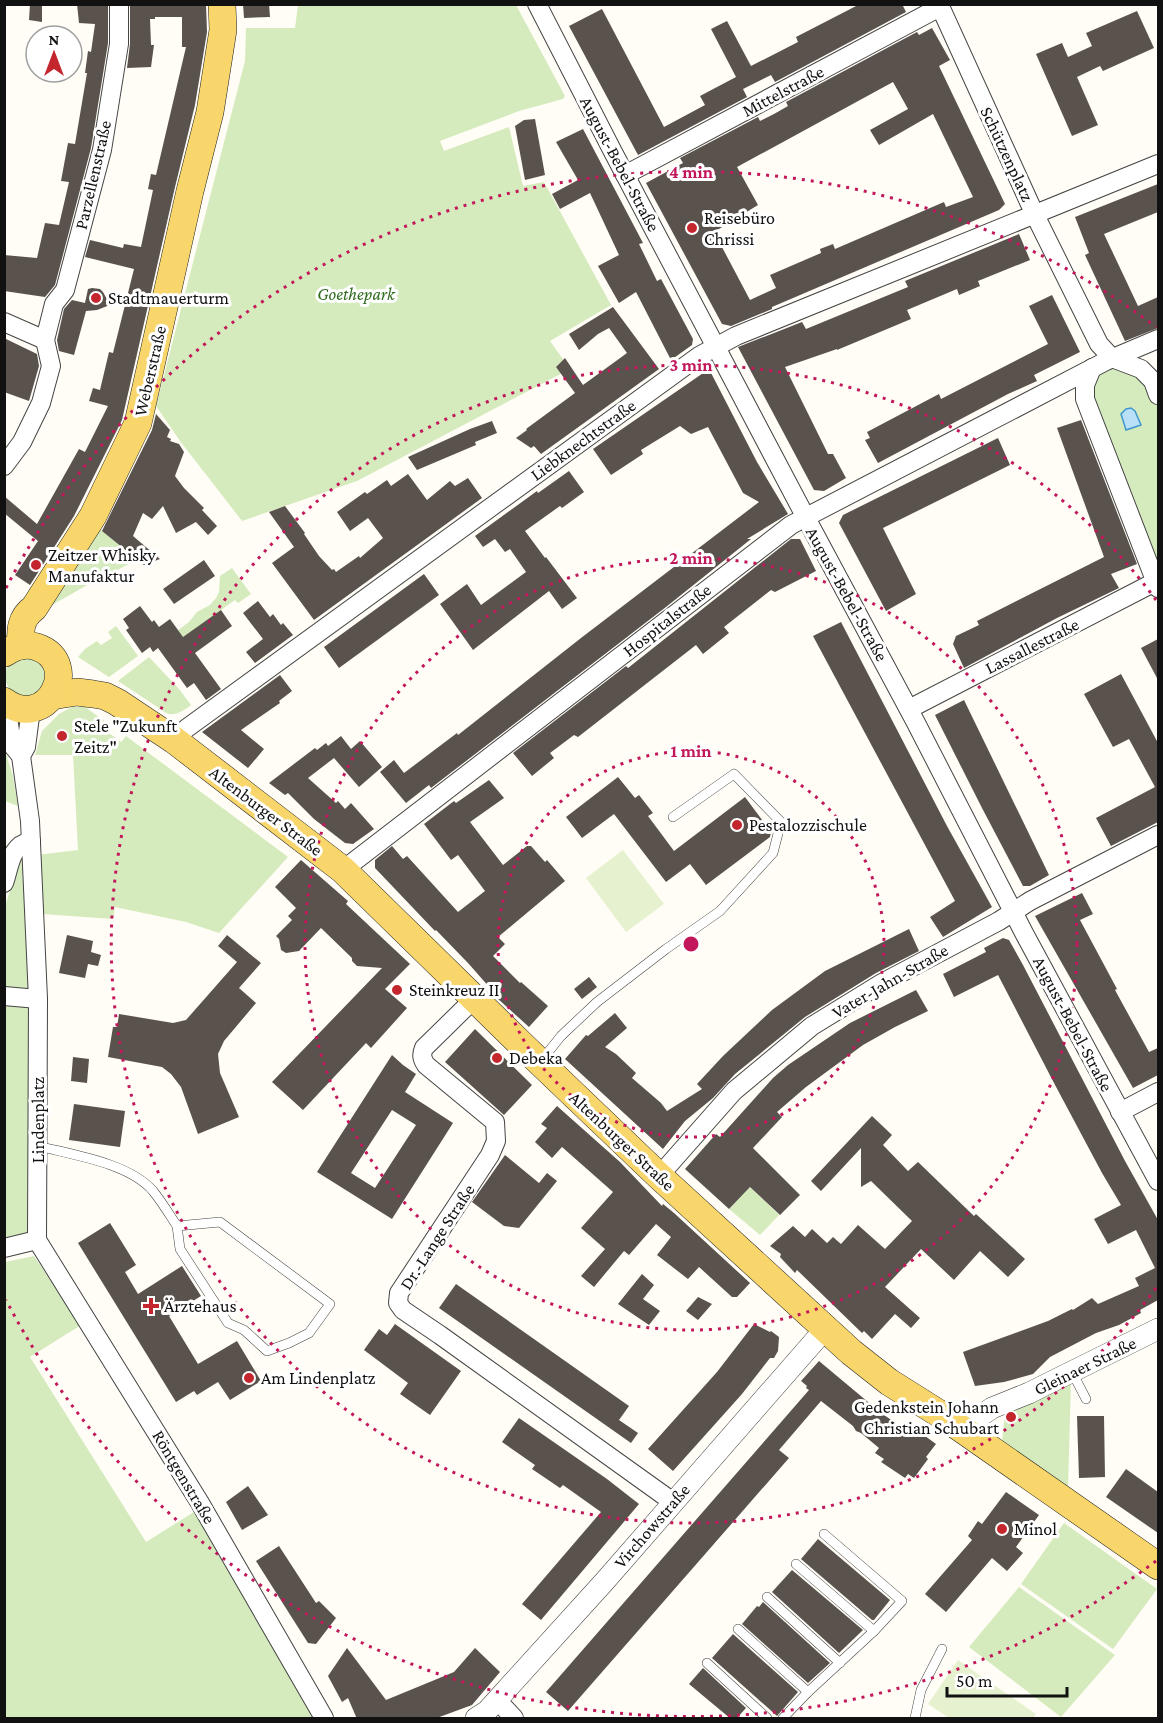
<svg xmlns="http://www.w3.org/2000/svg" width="1163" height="1723" font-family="'Crimson Pro',serif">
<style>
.green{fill:#d5ebbd}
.pitch{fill:#e6f2cf}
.water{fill:#b9e0f7;stroke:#3f96cf;stroke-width:1.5}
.building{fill:#5a524d;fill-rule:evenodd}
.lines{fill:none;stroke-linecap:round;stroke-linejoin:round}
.service-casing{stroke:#444;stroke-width:10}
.minor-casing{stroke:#444;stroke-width:20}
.tertiary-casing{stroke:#444;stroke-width:22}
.primary-casing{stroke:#222;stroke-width:28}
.service{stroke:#fff;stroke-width:9}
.minor{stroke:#fff;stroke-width:18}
.tertiary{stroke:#fff;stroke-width:21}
.primary{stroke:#f9d66b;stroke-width:27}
.ring{fill:none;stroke:#c2185b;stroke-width:3;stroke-dasharray:3 6}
.poi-dot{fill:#c4262e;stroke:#fff;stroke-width:2}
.labels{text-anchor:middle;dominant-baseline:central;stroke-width:6;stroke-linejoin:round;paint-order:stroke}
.street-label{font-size:18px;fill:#111;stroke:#fff}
.poi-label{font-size:18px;fill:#111;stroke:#fff;text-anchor:start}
.park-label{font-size:18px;font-style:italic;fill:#2f6b1f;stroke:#fff}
.centre{fill:#c2185b;stroke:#fff;stroke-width:3}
.ring-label{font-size:18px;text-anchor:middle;font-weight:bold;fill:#c2185b;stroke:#fff;stroke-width:6;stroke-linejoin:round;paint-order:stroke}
</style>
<rect width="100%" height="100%" fill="#fffdf5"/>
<g class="green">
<polygon points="298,5 516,5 565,96 563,99 519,111 440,141 444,151 509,127 523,186 544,182 611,305 550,341 570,369 357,481 242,521 180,441 156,406 245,61 246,28 295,28"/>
<polygon points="1112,362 1149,384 1158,407 1158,580 1090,400 1095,371"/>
<polygon points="99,528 137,560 89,584 52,605 56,591"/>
<polygon points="232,568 251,594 238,603 235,600 178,641 173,634 189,622 197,612 210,605 216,598 219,592 220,576"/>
<polygon points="116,626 138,656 109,677 78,657 85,649 97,641 101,645 112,638 108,632"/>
<path d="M149,657l30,32 12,16c-8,6 -13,10 -23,9l-50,-33z"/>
<path d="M38,658l11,18 -16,22 -21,-5c-9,-12 -9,-23 0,-34z"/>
<polygon points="72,707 85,707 110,725 106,731 121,742 126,736 288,857 219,933 186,922 115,907 113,919 42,914 37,855 78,850 73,755 35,755 42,731 59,714"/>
<polygon points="4,747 13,776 18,806 5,801"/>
<polygon points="23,851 29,992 5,990 5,906"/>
<polygon points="4,1001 30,1003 28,1233 5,1238"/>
<polygon points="750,1187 779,1215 760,1235 729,1209"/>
<polygon points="34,1256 81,1325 30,1357 146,1542 197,1510 313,1718 5,1718 5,1262"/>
<polygon points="1071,1381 1068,1488 1002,1442 1005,1412"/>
<polygon points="1064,1523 1157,1589 1113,1649 1021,1584"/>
<polygon points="1019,1587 1115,1655 1061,1717 969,1647"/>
</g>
<g class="pitch">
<polygon points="623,850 664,904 626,932 586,878"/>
<polygon points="958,1660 1036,1714 1033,1718 949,1718 928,1704"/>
</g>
<polygon class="water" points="1131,408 1135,411 1141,425 1126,430 1121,414 1126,409"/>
<g class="building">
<polygon points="30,4 42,4 42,22 29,20"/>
<polygon points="77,4 108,4 108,43 91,148 55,285 45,297 4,291 4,255 37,258 45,223 59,225 69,182 61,181 68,143 75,144 87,73 85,73 88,51 91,52 95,24 79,23"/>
<polygon points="130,4 206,4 207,32 195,105 175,187 122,420 74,516 30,585 15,575 38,541 4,513 4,496 37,524 79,449 85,452 108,406 89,401 93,388 100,390 109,352 113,353 134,269 85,257 90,240 123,248 124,244 141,247 153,190 148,189 151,174 156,175 186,47 182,47 182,17 155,17 155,19 150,19 151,45 154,45 151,67 127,68 130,44"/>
<polygon points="243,4 269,4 270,17 244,18"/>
<polygon points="860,4 902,4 906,12 775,82 771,75 743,89 747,97 638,155 569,26 602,9 664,127 705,105 700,96 736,77 711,29 727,21 751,66 798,42 796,37"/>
<polygon points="1137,11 1154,48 1103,71 1100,66 1077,77 1098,125 1072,136 1036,54 1062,43 1068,57 1092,46 1086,33"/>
<path d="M932,28l18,32 -11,6 66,138 -6,6 -227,97v2l-41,17 -9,-2 -76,-141 37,-20 -3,-5 78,-41 2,4 14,-7 14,-8 -2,-4 131,-70 2,3zM893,82l15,27 -38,21 9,15 54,-31 40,83 -27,10 -2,-5 -109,47 -2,-5 -13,5 1,4 -51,22 6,13 -26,12 -36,-68 44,-27 -21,-38z"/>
<polygon points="535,119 545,175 525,180 515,126 524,120"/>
<polygon points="583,129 643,243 639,244 657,281 661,279 693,339 692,345 671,360 636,292 619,303 598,266 619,255 590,193 560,209 552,194 578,180 556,142"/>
<polygon points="1158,184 1158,212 1104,234 1138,306 1158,297 1158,328 1125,341 1085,255 1089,253 1075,217"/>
<polygon points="1019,234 1030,260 978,281 980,286 959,295 957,289 907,310 911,319 837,350 837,349 785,367 828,454 833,454 846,478 824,491 814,490 738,347 802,322 806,329 908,287 905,281"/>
<polygon points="92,288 100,289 103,292 110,305 97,310 86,311 74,355 59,351 57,340 64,309 72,300 85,303 88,289"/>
<polygon points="1052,295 1080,352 1034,375 1037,381 1008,394 878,463 865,440 870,438 867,432 939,394 941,399 1048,344 1029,306"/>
<polygon points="613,307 659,369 541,454 534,446 531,448 516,438 527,430 526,429 575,393 556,367 565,358 583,385 627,353 609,328 598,334 579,350 569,334"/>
<polygon points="4,338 37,354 39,366 29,401 4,392"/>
<polygon points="709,369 757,462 788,514 747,539 751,539 666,607 431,788 429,785 406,803 380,772 394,760 404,773 457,733 458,735 581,638 759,502 743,493 708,427 691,434 680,426 641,450 643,454 611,475 593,449"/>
<polygon points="156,414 170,430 167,437 171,439 170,441 179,444 184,452 175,476 184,488 204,508 202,510 217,526 208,535 196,522 176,533 163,506 152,519 143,513 133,536 160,559 144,565 102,531 152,430"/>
<polygon points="1081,420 1137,564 1111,574 1119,588 1057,618 964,668 953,644 956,636 979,625 977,621 1104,557 1057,428"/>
<polygon points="492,421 497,433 475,442 476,445 417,470 408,457 470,429"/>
<polygon points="998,438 1010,465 883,528 916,594 886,611 839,523 843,515"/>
<polygon points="569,471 584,492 562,508 560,506 525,531 545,558 546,557 577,598 562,609 549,591 473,650 440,604 467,584 481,605 526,572 510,549 505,552 495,539 483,547 475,536 537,491 538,493"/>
<polygon points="408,474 427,500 450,481 455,486 468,478 482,498 314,620 272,563 294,547 269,512 285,506 305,533 304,534 319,556 332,570 334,569 336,572 359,556 360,558 383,538 368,518 350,531 337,512 365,492 367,494 387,480 391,486"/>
<polygon points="791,539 800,539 816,571 775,592 771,590 724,627 729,633 703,654 696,645 578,737 574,735 550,753 554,758 532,776 513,753 626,666 628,668"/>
<polygon points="204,560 215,576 174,604 163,589"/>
<polygon points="424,574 439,595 339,668 324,647"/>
<polygon points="258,601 270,617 273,614 281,625 283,623 293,635 255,663 246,652 263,639 243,613"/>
<polygon points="140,606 152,622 154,620 159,627 170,619 183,637 221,610 232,626 195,653 221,689 206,700 194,683 187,688 158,648 153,652 150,647 142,653 126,630 129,628 123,619"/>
<polygon points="841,622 947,826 992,907 943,937 930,917 955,901 813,636"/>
<polygon points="1158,639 1158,680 1141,648"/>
<polygon points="1121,674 1158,743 1158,822 1111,846 1096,818 1155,787 1129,739 1113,747 1084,694"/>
<polygon points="280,675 292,691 279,701 280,703 241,730 264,749 248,768 202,732"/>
<polygon points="964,700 1049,875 1030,886 1023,886 982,808 935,715"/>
<polygon points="341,736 351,749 360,741 382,767 359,787 334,758 308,778 336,803 338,801 345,809 351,803 374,829 353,844 345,843 314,819 288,793 285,795 269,783 315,748 317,750 326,743 328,746"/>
<polygon points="618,777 635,798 639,795 653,813 648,816 674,851 745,797 771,832 770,837 706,885 690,864 666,882 614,814 582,838 566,817"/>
<polygon points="489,780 504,798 470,822 503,865 527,846 531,846 545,862 547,860 565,881 498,937 505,944 493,956 520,983 521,982 548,1006 529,1027 497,998 498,997 468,963 436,930 435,931 375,868 375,860 392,846 403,859 407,856 458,912 485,891 458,855 451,860 424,824 454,801 456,803"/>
<polygon points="301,860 348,901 346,904 410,964 385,989 407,1008 371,1048 366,1043 303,1110 272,1082 382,968 357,966 352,961 352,958 321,928 299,951 286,953 281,950 279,939 276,936 292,920 288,916 296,908 275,887"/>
<polygon points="1082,893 1093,914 1080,920 1117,989 1115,990 1149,1052 1158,1048 1158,1075 1133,1088 1035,916"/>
<polygon points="909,929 919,951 876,973 805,1017 735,1074 713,1098 685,1121 663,1149 565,1059 586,1035 588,1036 615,1013 627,1028 605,1047 616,1054 636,1073 632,1078 661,1103 667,1111 702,1089 697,1084 723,1056 772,1010 825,971"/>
<polygon points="67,935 93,941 91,952 101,955 98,966 88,964 85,978 59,973"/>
<polygon points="227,935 261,963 239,988 256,1003 224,1041 218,1054 220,1073 239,1117 198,1134 181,1087 171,1074 162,1067 108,1057 113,1027 117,1027 119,1014 173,1023 186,1020 237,962 218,946"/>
<polygon points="1003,938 1009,940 1023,965 1125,1161 1158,1220 1158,1300 1140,1310 1141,1313 1119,1325 1096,1333 1050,1357 1033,1374 1004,1382 975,1386 963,1352 1048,1321 1072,1309 1073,1310 1092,1298 1098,1304 1139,1286 1135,1278 1155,1268 1136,1230 1108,1244 1094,1219 1121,1205 1102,1173 1054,1083 998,975 954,997 943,974 986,952 984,948"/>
<polygon points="589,977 597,987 582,999 574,989"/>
<polygon points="916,990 928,1011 895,1027 863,1045 806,1087 777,1112 782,1117 753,1148 800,1195 780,1215 750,1187 729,1209 685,1169 716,1134 720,1137 773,1078 788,1065 850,1023"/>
<polygon points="475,1029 532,1085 504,1115 445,1062"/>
<path d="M392,1055l11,10 13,9 -11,18 48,31 -61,96 -75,-47zM392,1110l24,15 -41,63 -24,-15z"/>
<polygon points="73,1057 89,1059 87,1083 71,1081"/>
<polygon points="74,1104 125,1111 120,1147 69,1140"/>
<polygon points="557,1106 620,1162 662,1206 663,1204 674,1213 750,1283 737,1297 732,1297 699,1267 688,1279 657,1255 671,1237 656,1224 629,1255 624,1251 594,1287 581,1276 605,1249 581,1228 613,1192 562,1147 552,1158 535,1142 547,1128 541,1124"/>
<polygon points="872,1116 892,1135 883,1145 908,1171 918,1162 974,1216 976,1214 1025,1259 1008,1277 980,1251 954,1280 921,1249 885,1287 920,1318 911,1328 895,1314 872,1339 864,1331 862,1333 797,1270 795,1273 780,1257 781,1254 770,1246 793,1226 805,1237 812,1229 827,1243 833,1237 841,1244 858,1225 885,1249 912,1221 871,1181 861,1187 861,1148 821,1191 811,1181"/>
<polygon points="505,1155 539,1183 547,1173 557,1181 519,1228 504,1226 472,1202"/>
<polygon points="110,1223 136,1265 125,1272 138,1294 182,1266 201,1296 169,1316 198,1364 237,1341 261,1381 230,1400 218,1382 197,1395 194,1391 176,1402 78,1243"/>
<polygon points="642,1274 654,1285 643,1299 660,1311 649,1325 618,1304"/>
<polygon points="456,1284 629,1406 619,1420 638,1433 631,1443 439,1308"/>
<polygon points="698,1297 712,1304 698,1320 686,1311"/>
<polygon points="395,1324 461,1371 430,1415 400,1394 408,1383 364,1350 379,1329 387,1335"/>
<polygon points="754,1324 770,1332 771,1331 779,1337 778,1351 774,1358 770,1358 742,1394 673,1471 648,1449 717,1372"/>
<polygon points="819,1361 880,1412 908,1432 910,1429 921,1433 936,1444 926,1457 928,1459 914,1478 908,1474 905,1478 881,1462 884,1459 875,1453 879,1448 861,1433 856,1431 853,1426 821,1401 779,1450 789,1458 568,1711 546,1692 809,1390 806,1388 807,1386 801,1381"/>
<polygon points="1077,1416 1104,1416 1105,1477 1079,1478"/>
<polygon points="519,1418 607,1479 639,1504 541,1620 522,1604 601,1512 563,1485 560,1488 532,1469 535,1465 502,1442"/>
<polygon points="1126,1469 1158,1492 1158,1533 1106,1497"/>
<polygon points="248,1486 268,1515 242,1530 226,1502"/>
<polygon points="1006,1492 1039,1515 1016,1547 1023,1553 1007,1571 992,1558 946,1612 925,1594 972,1540 968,1536 978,1521 982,1524"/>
<polygon points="818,1539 890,1600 874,1620 872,1620 801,1559"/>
<polygon points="279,1546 316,1603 319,1601 336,1618 316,1644 308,1643 256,1561"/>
<polygon points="792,1570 863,1630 839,1653 772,1592"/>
<polygon points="763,1602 830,1663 808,1683 742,1624 757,1606 759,1607"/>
<polygon points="733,1634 798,1692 777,1716 712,1658"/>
<polygon points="347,1648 386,1700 454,1672 475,1648 500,1672 472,1705 434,1719 357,1719 348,1698 342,1702 328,1676"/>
<polygon points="703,1668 746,1708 736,1719 731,1719 689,1684"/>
</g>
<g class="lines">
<defs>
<g id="service">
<polyline points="541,1061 561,1036 597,1002 666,949 720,911 773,853 781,822 734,774 673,817"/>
<path d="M38,1146c35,9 91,17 115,45 9,11 16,23 24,35"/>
<polygon points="220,1222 330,1304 309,1333 289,1343 267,1351 244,1330 228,1323 180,1249 177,1226"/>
<polyline points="1072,1372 1086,1399"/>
<polyline points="796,1564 874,1631"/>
<polyline points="767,1597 840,1663"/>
<polyline points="738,1629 808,1692"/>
<polyline points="707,1663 767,1718"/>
<polyline points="783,1718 808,1692 874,1631 902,1601 824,1534"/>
<polyline points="915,1718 921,1690 942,1649"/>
</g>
<g id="minor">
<polyline points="537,4 613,152 805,516 915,721 1024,933 1158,1181"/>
<polyline points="939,4 1035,215 1099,344 1112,358 1141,369 1153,381 1158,395"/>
<polyline points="625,175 940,7"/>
<polyline points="4,322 45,340"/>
<polyline points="1092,368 1085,385 1085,399 1158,588"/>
<polyline points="4,466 22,442 41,403 51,366 45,340 54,304 65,290 102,150 119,44 119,4"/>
<polyline points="6,703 12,745 21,756 30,821 38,999 37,1240"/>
<polyline points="909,709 1155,582"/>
<polyline points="174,740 187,728 699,356 736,336 1158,164"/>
<polyline points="21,756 26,747 31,709"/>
<polyline points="343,870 791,525 1106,361 1158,339"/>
<path d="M4,883c6,-17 6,-38 27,-42"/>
<polyline points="4,996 38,999"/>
<path d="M474,999l-50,49c-3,7 -2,11 2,17l69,57 1,19 -6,14 -91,138 -1,10 5,7 37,25 233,167"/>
<polyline points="1120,1112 1158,1092"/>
<polyline points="659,1176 734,1091 812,1026 882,983 999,921 1030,901 1158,835"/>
<polyline points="37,1240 200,1503 324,1718"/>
<polyline points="4,1248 37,1240"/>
<polyline points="497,1700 514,1718"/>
</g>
<g id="tertiary">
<polyline points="968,1433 979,1417 992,1408 1029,1393 1158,1329"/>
<polyline points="476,1718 487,1711 497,1700 604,1582 825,1329"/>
</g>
<g id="primary">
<path d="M21,646c-1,-15 -1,-28 13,-38l59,-92 45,-93 52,-232 20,-79 13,-82 -1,-26"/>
<polyline points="52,696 77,692 93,694 105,696 117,702 174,740 343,870 524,1047 659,1176 851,1352 889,1382 943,1416 1158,1566"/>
<path d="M4,701c43,32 79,-38 33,-54 -12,-4 -22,-1 -32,6"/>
</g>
</defs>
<use href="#service" class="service-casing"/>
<use href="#minor" class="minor-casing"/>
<use href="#tertiary" class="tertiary-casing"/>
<use href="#primary" class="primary-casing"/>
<use href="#service" class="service"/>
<use href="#minor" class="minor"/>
<use href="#tertiary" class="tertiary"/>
<use href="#primary" class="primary"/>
</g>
<g class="ring">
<circle cx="691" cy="944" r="193"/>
<circle cx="691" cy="944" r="386"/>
<path d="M1156 1288A579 579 0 1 1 1156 600"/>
<path d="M1156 1561A772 772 0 0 1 6 1300M6 588A772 772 0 0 1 1156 327"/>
</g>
<g class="poi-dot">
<circle cx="692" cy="228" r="6"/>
<circle cx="96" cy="298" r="6"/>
<circle cx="36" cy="565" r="6"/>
<circle cx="62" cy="736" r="6"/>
<circle cx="737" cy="825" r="6"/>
<circle cx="397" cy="990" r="6"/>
<circle cx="497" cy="1058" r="6"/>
<path d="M148 1297h6v6h6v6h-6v6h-6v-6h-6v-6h6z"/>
<circle cx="249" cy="1378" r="6"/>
<circle cx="1011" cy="1417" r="6"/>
<circle cx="1002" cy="1529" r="6"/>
</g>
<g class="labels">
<g class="street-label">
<text transform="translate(783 91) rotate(-28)">Mittelstraße</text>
<text transform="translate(1007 154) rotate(65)">Schützenplatz</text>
<text transform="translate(620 164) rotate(62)">August-Bebel-Straße</text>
<text transform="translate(93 175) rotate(-77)">Parzellenstraße</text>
<text transform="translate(150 371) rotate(-77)">Weberstraße</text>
<text transform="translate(583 440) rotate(-36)">Liebknechtstraße</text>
<text transform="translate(847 594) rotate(61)">August-Bebel-Straße</text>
<text transform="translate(667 620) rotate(-38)">Hospitalstraße</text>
<text transform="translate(1032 646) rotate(-27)">Lassallestraße</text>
<text transform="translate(266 811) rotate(37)">Altenburger Straße</text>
<text transform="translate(890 981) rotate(-30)">Vater-Jahn-Straße</text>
<text transform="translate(1073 1024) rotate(62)">August-Bebel-Straße</text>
<text transform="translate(38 1120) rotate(-90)">Lindenplatz</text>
<text transform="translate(622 1141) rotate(43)">Altenburger Straße</text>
<text transform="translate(437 1237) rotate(-57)">Dr.-Lange Straße</text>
<text transform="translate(1085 1366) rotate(-26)">Gleinaer Straße</text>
<text transform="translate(184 1477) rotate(59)">Röntgenstraße</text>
<text transform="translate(652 1526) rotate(-49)">Virchowstraße</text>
</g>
<g class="poi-label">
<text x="704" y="218">Reisebüro<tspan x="704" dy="21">Chrissi</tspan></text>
<text x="108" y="298">Stadtmauerturm</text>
<text x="48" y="555">Zeitzer Whisky<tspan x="48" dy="21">Manufaktur</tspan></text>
<text x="74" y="726">Stele "Zukunft<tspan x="74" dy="21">Zeitz"</tspan></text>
<text x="749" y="825">Pestalozzischule</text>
<text x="409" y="990">Steinkreuz II</text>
<text x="509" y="1058">Debeka</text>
<text x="164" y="1306">Ärztehaus</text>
<text x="261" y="1378">Am Lindenplatz</text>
<text x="999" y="1407" text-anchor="end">Gedenkstein Johann<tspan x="999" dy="21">Christian Schubart</tspan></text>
<text x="1014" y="1529">Minol</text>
</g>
<g class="park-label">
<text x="356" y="294">Goethepark</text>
</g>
</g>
<circle cx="691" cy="944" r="9" class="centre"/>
<g class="ring-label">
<text x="691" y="178">4 min</text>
<text x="691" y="371">3 min</text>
<text x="691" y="564">2 min</text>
<text x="691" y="757">1 min</text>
</g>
<rect width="1163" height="1723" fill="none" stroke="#111111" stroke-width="12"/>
<g transform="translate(54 54)"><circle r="28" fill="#ffffff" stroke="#a0a0a0" stroke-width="1.5"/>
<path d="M0-4.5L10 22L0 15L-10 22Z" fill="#c4262e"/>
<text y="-9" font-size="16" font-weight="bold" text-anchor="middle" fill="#111111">N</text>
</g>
<path d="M947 1687v9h120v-9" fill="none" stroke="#111111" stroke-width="3"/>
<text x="956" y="1687" font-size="18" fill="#111111" stroke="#ffffff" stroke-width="4.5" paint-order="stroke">50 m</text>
</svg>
